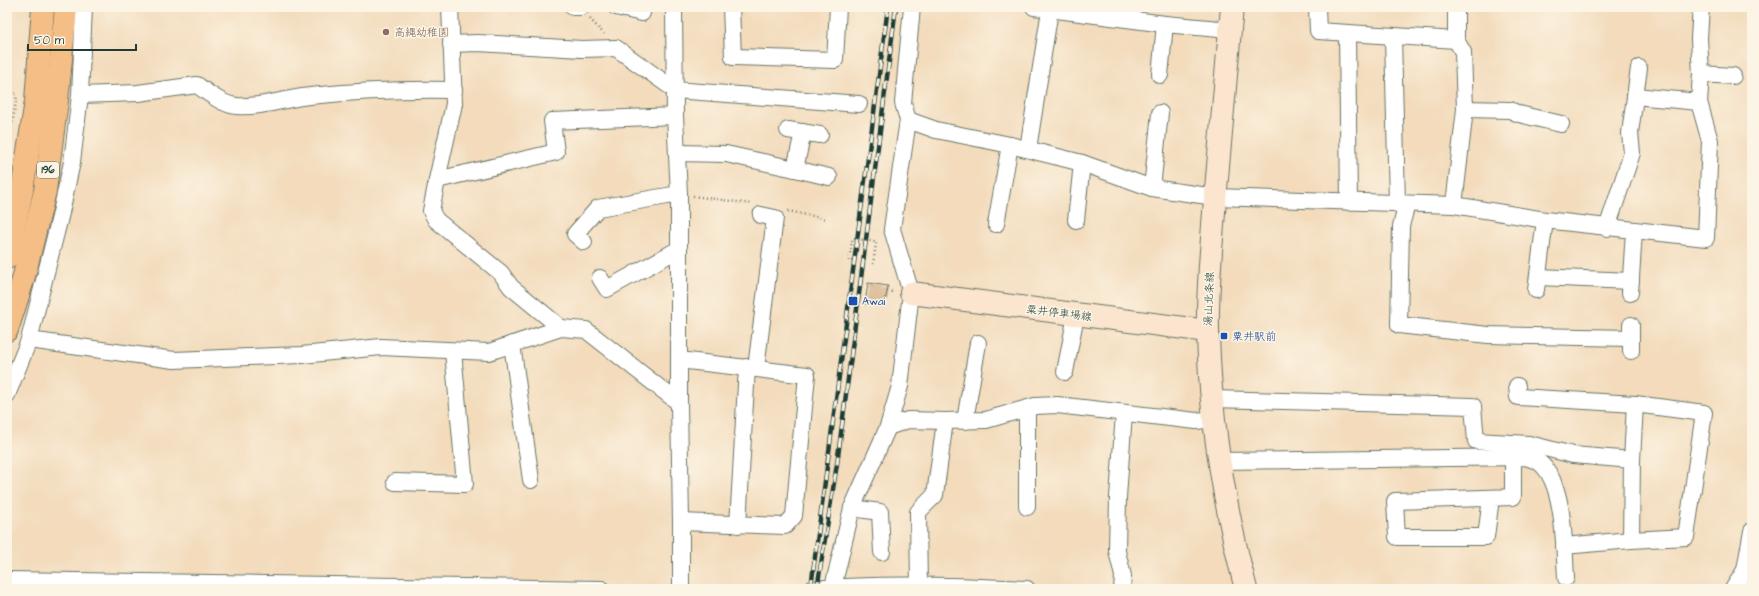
<svg xmlns="http://www.w3.org/2000/svg" width="1759" height="596" font-family="'Architects Daughter','Klee One',sans-serif">
<style>
.sand{fill:#eeda9e;stroke:#868c69}
.building{fill:#cb9f6e}
.lines{fill:none;stroke-linecap:round;stroke-linejoin:round}
.street-casing{stroke:#697464;stroke-width:18}
.secondary-casing{stroke:#697464;stroke-width:24}
.highway-casing{stroke:#697464;stroke-width:24}
.path{stroke:#697464;stroke-width:2.5;stroke-dasharray:1 3;stroke-linecap:butt}
.street{stroke:#fff;stroke-width:16}
.secondary{stroke:#fbe5cf;stroke-width:22}
.highway{stroke:#f6be87;stroke-width:22}
.rail-casing{stroke:#1f3d34;stroke-width:4.5}
.rail{stroke:#fcf5e5;stroke-width:3;stroke-dasharray:9;stroke-linecap:butt}
.path-bridge{stroke:#697464;stroke-width:2.5;stroke-dasharray:1 3;stroke-linecap:butt}
.education-dot{fill:#8d6e63;stroke:#fcf5e5;stroke-width:1.5}
.transit-dot{fill:#1a4fb4;stroke:#fcf5e5;stroke-width:1.5}
.labels{text-anchor:middle;dominant-baseline:central;stroke-width:3;stroke-linejoin:round;paint-order:stroke}
.shield{fill:#fcf5e5;stroke:#617469;stroke-width:1}
.shield-label{font-size:10px;font-weight:bold;fill:#1f3d34}
.education-label{font-size:11px;fill:#785e54;stroke:#fcf5e5;text-anchor:start}
.street-label{font-size:11px;fill:#1f3d34;stroke:#fcf5e5}
.transit-label{font-size:11px;fill:#164399;stroke:#fcf5e5;text-anchor:start}
</style>
<rect width="100%" height="100%" fill="#fcf5e5"/>
<filter id="ink" filterUnits="userSpaceOnUse"><feTurbulence type="fractalNoise" baseFrequency=".025" numOctaves="2"/><feDisplacementMap in="SourceGraphic" scale="8" xChannelSelector="R" yChannelSelector="G"/><feConvolveMatrix kernelMatrix="1 2 1 2 8 2 1 2 1" color-interpolation-filters="sRGB"/></filter>
<filter id="wash" filterUnits="userSpaceOnUse"><feTurbulence type="fractalNoise" baseFrequency=".012" numOctaves="4" result="noise"/><feDisplacementMap in="SourceGraphic" scale="16" xChannelSelector="R" yChannelSelector="G"/><feGaussianBlur stdDeviation="0.9" result="paint"/><feColorMatrix in="noise" values="0 0 0 0 0 0 0 0 0 0 0 0 0 0 0 0 0 1.4 0 .05"/><feComposite in="paint" operator="in"/></filter>
<g filter="url(#wash)">
<rect width="100%" height="100%" fill="#f3dbbc"/>
<polygon class="sand" points="1752,565 1752,589 1742,589"/>
<g id="blocks">
<polygon class="building" points="868,283 888,286 886,298 884,298 882,306 865,304"/>
</g>
</g>
<g filter="url(#ink)">
<use href="#blocks" fill-opacity="0" stroke="#697464" stroke-width="1"/>
<g class="lines">
<defs>
<g id="street">
<polyline points="450,7 454,104 438,175 431,211 436,220 501,273 511,287 561,328"/>
<polyline points="573,7 581,7"/>
<polyline points="616,7 642,13"/>
<polyline points="674,7 675,116 679,194 679,403 681,522 681,589"/>
<polyline points="731,7 733,57 835,60 838,7"/>
<polyline points="1034,7 1165,24 1230,30"/>
<polyline points="1317,7 1318,31 1456,40"/>
<polyline points="1347,33 1349,202"/>
<polyline points="1393,36 1397,204"/>
<polyline points="451,44 478,43 582,49 616,48 675,90 859,104"/>
<polyline points="1701,74 1733,76"/>
<polyline points="1160,75 1165,24"/>
<path d="M80,95l58,-2 59,-8c11,8 26,20 40,21 25,2 49,-8 73,-10 48,-5 95,-7 144,-6"/>
<polyline points="1635,96 1699,102"/>
<polyline points="1465,109 1510,110 1519,114 1561,124"/>
<polyline points="908,120 936,130 1010,145 1082,163 1152,188 1215,197 1454,205 1545,220 1706,238 1710,141 1699,102 1701,74 1699,38 1701,7"/>
<polyline points="788,130 820,135"/>
<polyline points="1028,149 1050,10"/>
<polyline points="677,153 726,154 795,169 803,132"/>
<polyline points="795,169 829,177"/>
<polyline points="437,180 556,152 552,121 675,116"/>
<polyline points="1152,188 1160,113"/>
<polyline points="1407,204 1401,226 1399,325 1488,335 1631,338"/>
<polyline points="1454,205 1465,109 1463,52 1456,40 1456,7"/>
<polyline points="1076,220 1082,163"/>
<polyline points="996,224 1010,145"/>
<polyline points="1607,228 1632,153 1630,133 1639,68"/>
<polyline points="584,242 575,234 598,208 679,194"/>
<polyline points="1538,277 1631,281"/>
<polyline points="600,278 607,289 679,249"/>
<polyline points="1536,290 1545,220"/>
<polyline points="1630,293 1634,231"/>
<polyline points="29,340 174,360 302,355 381,347 489,352 561,328 586,330 679,403"/>
<polyline points="512,344 531,480"/>
<polyline points="1631,351 1631,325"/>
<polyline points="679,360 807,375 794,516 785,526 681,522"/>
<polyline points="756,368 775,218 761,215"/>
<polyline points="1065,372 1076,315"/>
<polyline points="1517,386 1518,397 1635,404"/>
<polyline points="7,395 29,340 60,217 72,162 80,95 84,7"/>
<polyline points="1212,399 1473,406 1476,441 1529,444 1573,455 1632,460 1631,540 1686,537 1704,413 1635,404 1632,460"/>
<polyline points="1027,409 1027,507"/>
<polyline points="965,421 978,343"/>
<polyline points="888,427 908,420 945,421 986,420 1035,406 1057,405 1196,421 1214,419"/>
<path d="M1220,461l306,-4c4,2 10,3 14,6 25,20 24,85 26,115"/>
<polyline points="395,482 465,484 453,351"/>
<polyline points="1491,498 1486,537 1397,537 1395,501 1513,497 1513,447"/>
<polyline points="852,508 880,512 882,552"/>
<polyline points="738,525 747,367"/>
<polyline points="1564,546 1631,540"/>
<polyline points="7,580 602,589"/>
<polyline points="833,587 852,508 888,427 900,386 911,293 892,229 908,120 903,103 912,7"/>
<path d="M811,589c71,-6 144,-4 216,0"/>
<polyline points="919,589 918,512 935,495 945,421"/>
<polyline points="1122,589 1123,576 1117,551 1118,497 1124,413"/>
<polyline points="1733,589 1745,570 1752,531"/>
</g>
<g id="secondary">
<path d="M1232,7c-6,68 -12,136 -18,205 -3,40 -7,80 -6,120 2,87 16,173 38,257"/>
<polyline points="911,293 1208,331"/>
</g>
<g id="highway">
<polyline points="7,258 22,190 36,101 43,7"/>
<polyline points="7,330 23,280 45,191 57,101 66,7"/>
</g>
</defs>
<use href="#street" class="street-casing"/>
<use href="#secondary" class="secondary-casing"/>
<use href="#highway" class="highway-casing"/>
<g class="path">
<polyline points="590,19 604,34"/>
<polyline points="7,92 17,94"/>
<polyline points="7,154 17,95"/>
<polyline points="693,196 752,204"/>
<polyline points="788,211 827,219"/>
<polyline points="849,261 852,241"/>
<polyline points="873,264 876,244"/>
<polyline points="887,291 895,292"/>
</g>
<use href="#street" class="street"/>
<use href="#secondary" class="secondary"/>
<use href="#highway" class="highway"/>
<defs>
<g id="rail">
<polyline points="811,587 888,7"/>
<polyline points="817,589 837,464 896,7"/>
</g>
</defs>
<use href="#rail" class="rail-casing"/>
<use href="#rail" class="rail"/>
<polyline class="path-bridge" points="852,241 853,238 876,242 876,244"/>
</g>
</g>
<circle class="education-dot" cx="386" cy="32" r="4"/>
<g class="transit-dot">
<rect x="848" y="296" width="10" height="10" rx="2"/>
<rect x="1220" y="332" width="8" height="8" rx="2"/>
</g>
<g class="labels">
<rect class="shield" x="37" y="162" width="22" height="16" rx="3"/>
<g class="shield-label">
<text x="48" y="170">196</text>
</g>
<g class="education-label">
<text x="394" y="32">高縄幼稚園</text>
</g>
<g class="street-label">
<text transform="translate(1209 299) rotate(-88)">湯山北条線</text>
<text transform="translate(1059 313) rotate(7)">粟井停車場線</text>
</g>
<g class="transit-label">
<text x="862" y="301">Awai</text>
<text x="1232" y="336">粟井駅前</text>
</g>
</g>
<rect width="1759" height="596" fill="none" stroke="#fcf5e5" stroke-width="24"/>
<path d="M28 44v6h108v-6" fill="none" stroke="#1f3d34" stroke-width="2"/>
<text x="34" y="44" font-size="12" fill="#1f3d34" stroke="#fcf5e5" stroke-width="3" paint-order="stroke">50 m</text>
</svg>
